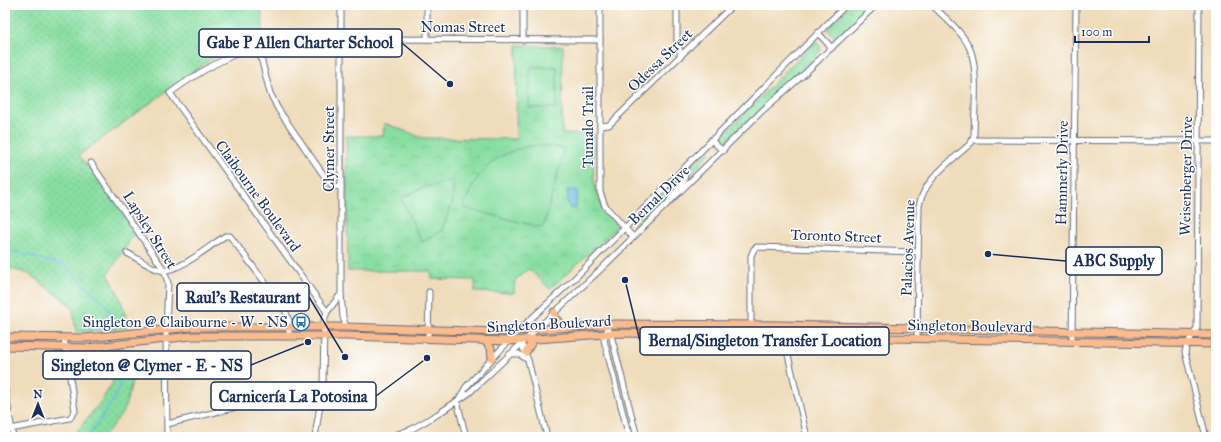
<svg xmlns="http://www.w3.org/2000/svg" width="1221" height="442" font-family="'IM FELL Great Primer',serif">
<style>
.grass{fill:url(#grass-dots);stroke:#528680}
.park{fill:url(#park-crowns);stroke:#528680}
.garden{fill:#88dea1;stroke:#528680}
.water{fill:url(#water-ripples);stroke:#4276a1}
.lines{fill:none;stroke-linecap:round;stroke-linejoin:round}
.stream{stroke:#68bce4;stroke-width:1.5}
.minor-casing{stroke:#656c7f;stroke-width:7}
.major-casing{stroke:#656c7f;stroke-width:9}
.minor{stroke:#fff;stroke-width:5}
.major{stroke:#fbbb8d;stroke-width:7}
.labels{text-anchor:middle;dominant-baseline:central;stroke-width:3;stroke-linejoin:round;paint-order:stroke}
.street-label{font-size:15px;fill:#1b2f5e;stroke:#fff}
.poi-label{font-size:15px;fill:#1b2f5e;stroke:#fff;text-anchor:end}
.leader{fill:none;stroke:#1b2f5e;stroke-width:1.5}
.callout-dot{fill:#1b2f5e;stroke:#fff;stroke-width:1.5}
.callout{fill:#fff;stroke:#1b2f5e;stroke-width:1.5}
.callout-label{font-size:16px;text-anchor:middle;font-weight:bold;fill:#1b2f5e}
</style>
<defs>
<pattern id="grass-dots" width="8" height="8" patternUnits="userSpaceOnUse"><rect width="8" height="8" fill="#88dea1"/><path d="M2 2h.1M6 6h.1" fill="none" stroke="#75bf8d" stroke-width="1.8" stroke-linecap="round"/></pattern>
<pattern id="park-crowns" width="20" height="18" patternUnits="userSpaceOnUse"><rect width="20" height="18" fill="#88dea1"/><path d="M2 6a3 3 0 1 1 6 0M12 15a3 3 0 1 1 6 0" fill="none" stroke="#75bf8d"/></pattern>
<pattern id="water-ripples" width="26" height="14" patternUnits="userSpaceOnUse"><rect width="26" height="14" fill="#68bce4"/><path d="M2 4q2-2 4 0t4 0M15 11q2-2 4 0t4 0" fill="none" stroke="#5599bc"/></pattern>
</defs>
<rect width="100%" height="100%" fill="#fff"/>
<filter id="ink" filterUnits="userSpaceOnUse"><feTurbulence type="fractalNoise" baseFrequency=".025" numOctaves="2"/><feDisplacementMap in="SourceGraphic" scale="8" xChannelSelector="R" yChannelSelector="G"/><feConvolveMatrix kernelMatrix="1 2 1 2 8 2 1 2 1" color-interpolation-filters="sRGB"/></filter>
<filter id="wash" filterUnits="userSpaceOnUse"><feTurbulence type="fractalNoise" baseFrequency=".012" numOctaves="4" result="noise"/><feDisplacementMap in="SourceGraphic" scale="16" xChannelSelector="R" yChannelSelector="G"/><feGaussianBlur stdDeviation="0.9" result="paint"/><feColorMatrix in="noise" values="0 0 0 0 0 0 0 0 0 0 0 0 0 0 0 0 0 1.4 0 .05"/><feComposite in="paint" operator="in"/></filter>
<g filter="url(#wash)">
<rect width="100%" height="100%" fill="#efdcbb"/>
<g class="grass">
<path d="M5,5h256l3,36 -30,8 -23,10 -132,96 41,54 15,24 -27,41c9,16 19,36 18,54l-50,4 -3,-23 -5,-6 -39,-29 -24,-7z"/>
<polygon points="850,5 871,5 836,39 827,29"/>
<polygon points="815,41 822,49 821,50 798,76 727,141 722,136"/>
<polygon points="708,149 710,152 692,174 688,169"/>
<path d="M680,176l3,2c-6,13 -35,43 -47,51l-2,-4 2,-3z"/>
<polygon points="130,349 132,382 124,411 103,437 72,437 102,400 113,382 105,353"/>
</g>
<path class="park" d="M517,45l46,1 -1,88h32c0,41 -6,62 24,93l-68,62 -21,-20 -14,11 -1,13 -39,-1v-12l-43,-1 -1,-8h-83l-2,-135h37l1,-13 39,15 93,1z"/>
<g class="garden">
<polygon points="530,67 557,67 557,108 529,108"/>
<path d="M530,146h23l11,3 -20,76 -4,2 -76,-19c9,-34 32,-56 66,-62z"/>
<polygon points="453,180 453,200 442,230 422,242 402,201 403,197 425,187"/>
</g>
<polygon class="water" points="567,190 578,190 576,208 569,208"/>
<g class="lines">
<g class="stream">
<polyline points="5,249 63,265 104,302 110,313 114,333"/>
<path d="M88,437c11,-18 33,-40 33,-63 1,-9 -3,-19 -5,-28"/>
</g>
</g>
</g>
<g filter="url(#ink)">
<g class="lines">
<defs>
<g id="minor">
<polyline points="600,5 600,192 605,206 633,237"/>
<polyline points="677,5 677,41 681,56"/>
<polyline points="1199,5 1197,328 1187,344 1185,352 1206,437"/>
<polyline points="818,33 832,48"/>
<polyline points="427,39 427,5"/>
<polyline points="523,40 523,5"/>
<polyline points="258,46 270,93 278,109 327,180 333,186 341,187"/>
<polyline points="600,126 609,125 733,5"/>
<polyline points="711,140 723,151"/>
<polyline points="974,140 1216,141"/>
<polyline points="91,163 164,270 168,283 166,329 167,437"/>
<polyline points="670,200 684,180 685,173 682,170"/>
<path d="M127,253c10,5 22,14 33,17 17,4 51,-25 65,-34h5l55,73 4,12v15"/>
<polyline points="341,294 343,317 346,327"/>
<path d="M327,312l-157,-219c27,-20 55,-37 88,-47 35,-11 75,-7 111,-7 77,0 154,1 231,1"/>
<polyline points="609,324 604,340 629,437"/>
<polyline points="781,325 807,437"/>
<polyline points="610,331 637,437"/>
<polyline points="751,335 751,256 754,249 757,247 918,252"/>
<path d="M917,337l2,-131c5,-28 33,-45 52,-63l3,-7c0,-24 5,-66 -4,-87 -7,-17 -25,-31 -38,-44"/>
<polyline points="428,338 429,292"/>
<polyline points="1072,341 1076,5"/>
<polyline points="521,343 528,360 547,437"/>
<polyline points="510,354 519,354 528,360"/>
<polyline points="5,390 13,437"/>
<polyline points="459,399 466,387 518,331 575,278 846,5"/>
<polyline points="457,401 466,437"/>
<polyline points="167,424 323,386"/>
<polyline points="5,430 70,418 75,411 64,338"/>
<polyline points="315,437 323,386 324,321 327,312 341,294 341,5"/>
<polyline points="389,437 412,429 438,414 469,393 602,268 763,110 803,75 876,5"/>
</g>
<g id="major">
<polyline points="554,312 556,319 563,327"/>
<polyline points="5,337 86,338 191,327 346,327 500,332 615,324 781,325 1216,335"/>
<polyline points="485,341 491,348 492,358"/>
<polyline points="5,346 87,348 191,336 346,336 509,341 619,333 1216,344"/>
<polyline points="526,352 533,340"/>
</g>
</defs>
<use href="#minor" class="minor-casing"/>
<use href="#major" class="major-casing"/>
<use href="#minor" class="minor"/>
<use href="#major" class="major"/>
</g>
</g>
<defs>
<symbol id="bus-ring" viewBox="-11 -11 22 22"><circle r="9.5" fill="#fff" stroke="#1f6fb2" stroke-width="1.5"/><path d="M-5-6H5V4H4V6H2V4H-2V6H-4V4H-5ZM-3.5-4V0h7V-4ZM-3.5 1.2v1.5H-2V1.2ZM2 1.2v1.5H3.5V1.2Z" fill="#1f6fb2"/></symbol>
</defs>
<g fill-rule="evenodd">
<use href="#bus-ring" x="291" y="312" width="20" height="20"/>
</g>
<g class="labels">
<g class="street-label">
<text x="463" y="27">Nomas Street</text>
<text transform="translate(660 60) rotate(-44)">Odessa Street</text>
<text transform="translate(588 127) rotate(-90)">Tumalo Trail</text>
<text transform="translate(329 149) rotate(-90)">Clymer Street</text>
<text transform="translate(1062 173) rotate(-89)">Hammerly Drive</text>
<text transform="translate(1186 176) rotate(-89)">Weisenberger Drive</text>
<text transform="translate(659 195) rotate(-44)">Bernal Drive</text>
<text transform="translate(258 196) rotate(54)">Claibourne Boulevard</text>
<text transform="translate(150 230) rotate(58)">Lapsley Street</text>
<text transform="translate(836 236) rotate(2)">Toronto Street</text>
<text transform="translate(908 248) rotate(-88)">Palacios Avenue</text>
<text transform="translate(549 324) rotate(-3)">Singleton Boulevard</text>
<text transform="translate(970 326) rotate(1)">Singleton Boulevard</text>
</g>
<g class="poi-label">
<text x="288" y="322">Singleton @ Claibourne - W - NS</text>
</g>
</g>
<path class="leader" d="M450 84L402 43M988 254L1066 261M345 357L309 297M625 280L640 341M308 342L251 365M427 358L376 396"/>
<g class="callout-dot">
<circle cx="450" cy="84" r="4"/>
<circle cx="988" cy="254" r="4"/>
<circle cx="345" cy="357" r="4"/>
<circle cx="625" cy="280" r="4"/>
<circle cx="308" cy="342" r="4"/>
<circle cx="427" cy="358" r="4"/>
</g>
<g class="callout">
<rect x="199" y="29" width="203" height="28" rx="4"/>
<rect x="1066" y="247" width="96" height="28" rx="4"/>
<rect x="177" y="283" width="132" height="28" rx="4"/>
<rect x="640" y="327" width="249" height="28" rx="4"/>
<rect x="43" y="351" width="208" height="28" rx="4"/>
<rect x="211" y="382" width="165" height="28" rx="4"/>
</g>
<g class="callout-label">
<text x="300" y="48">Gabe P Allen Charter School</text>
<text x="1114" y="266">ABC Supply</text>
<text x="243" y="303">Raul’s Restaurant</text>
<text x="765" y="346">Bernal/Singleton Transfer Location</text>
<text x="147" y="371">Singleton @ Clymer - E - NS</text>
<text x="293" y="402">Carnicería La Potosina</text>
</g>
<rect width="1221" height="442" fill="none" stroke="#fff" stroke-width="20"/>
<g transform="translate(38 404)" stroke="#ffffff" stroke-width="3" paint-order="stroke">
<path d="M0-3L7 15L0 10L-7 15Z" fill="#1b2f5e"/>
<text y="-6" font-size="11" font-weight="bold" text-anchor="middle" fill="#1b2f5e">N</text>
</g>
<path d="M1075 36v6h74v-6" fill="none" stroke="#1b2f5e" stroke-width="2"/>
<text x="1081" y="36" font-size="12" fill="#1b2f5e" stroke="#ffffff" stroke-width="3" paint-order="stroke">100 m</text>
</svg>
